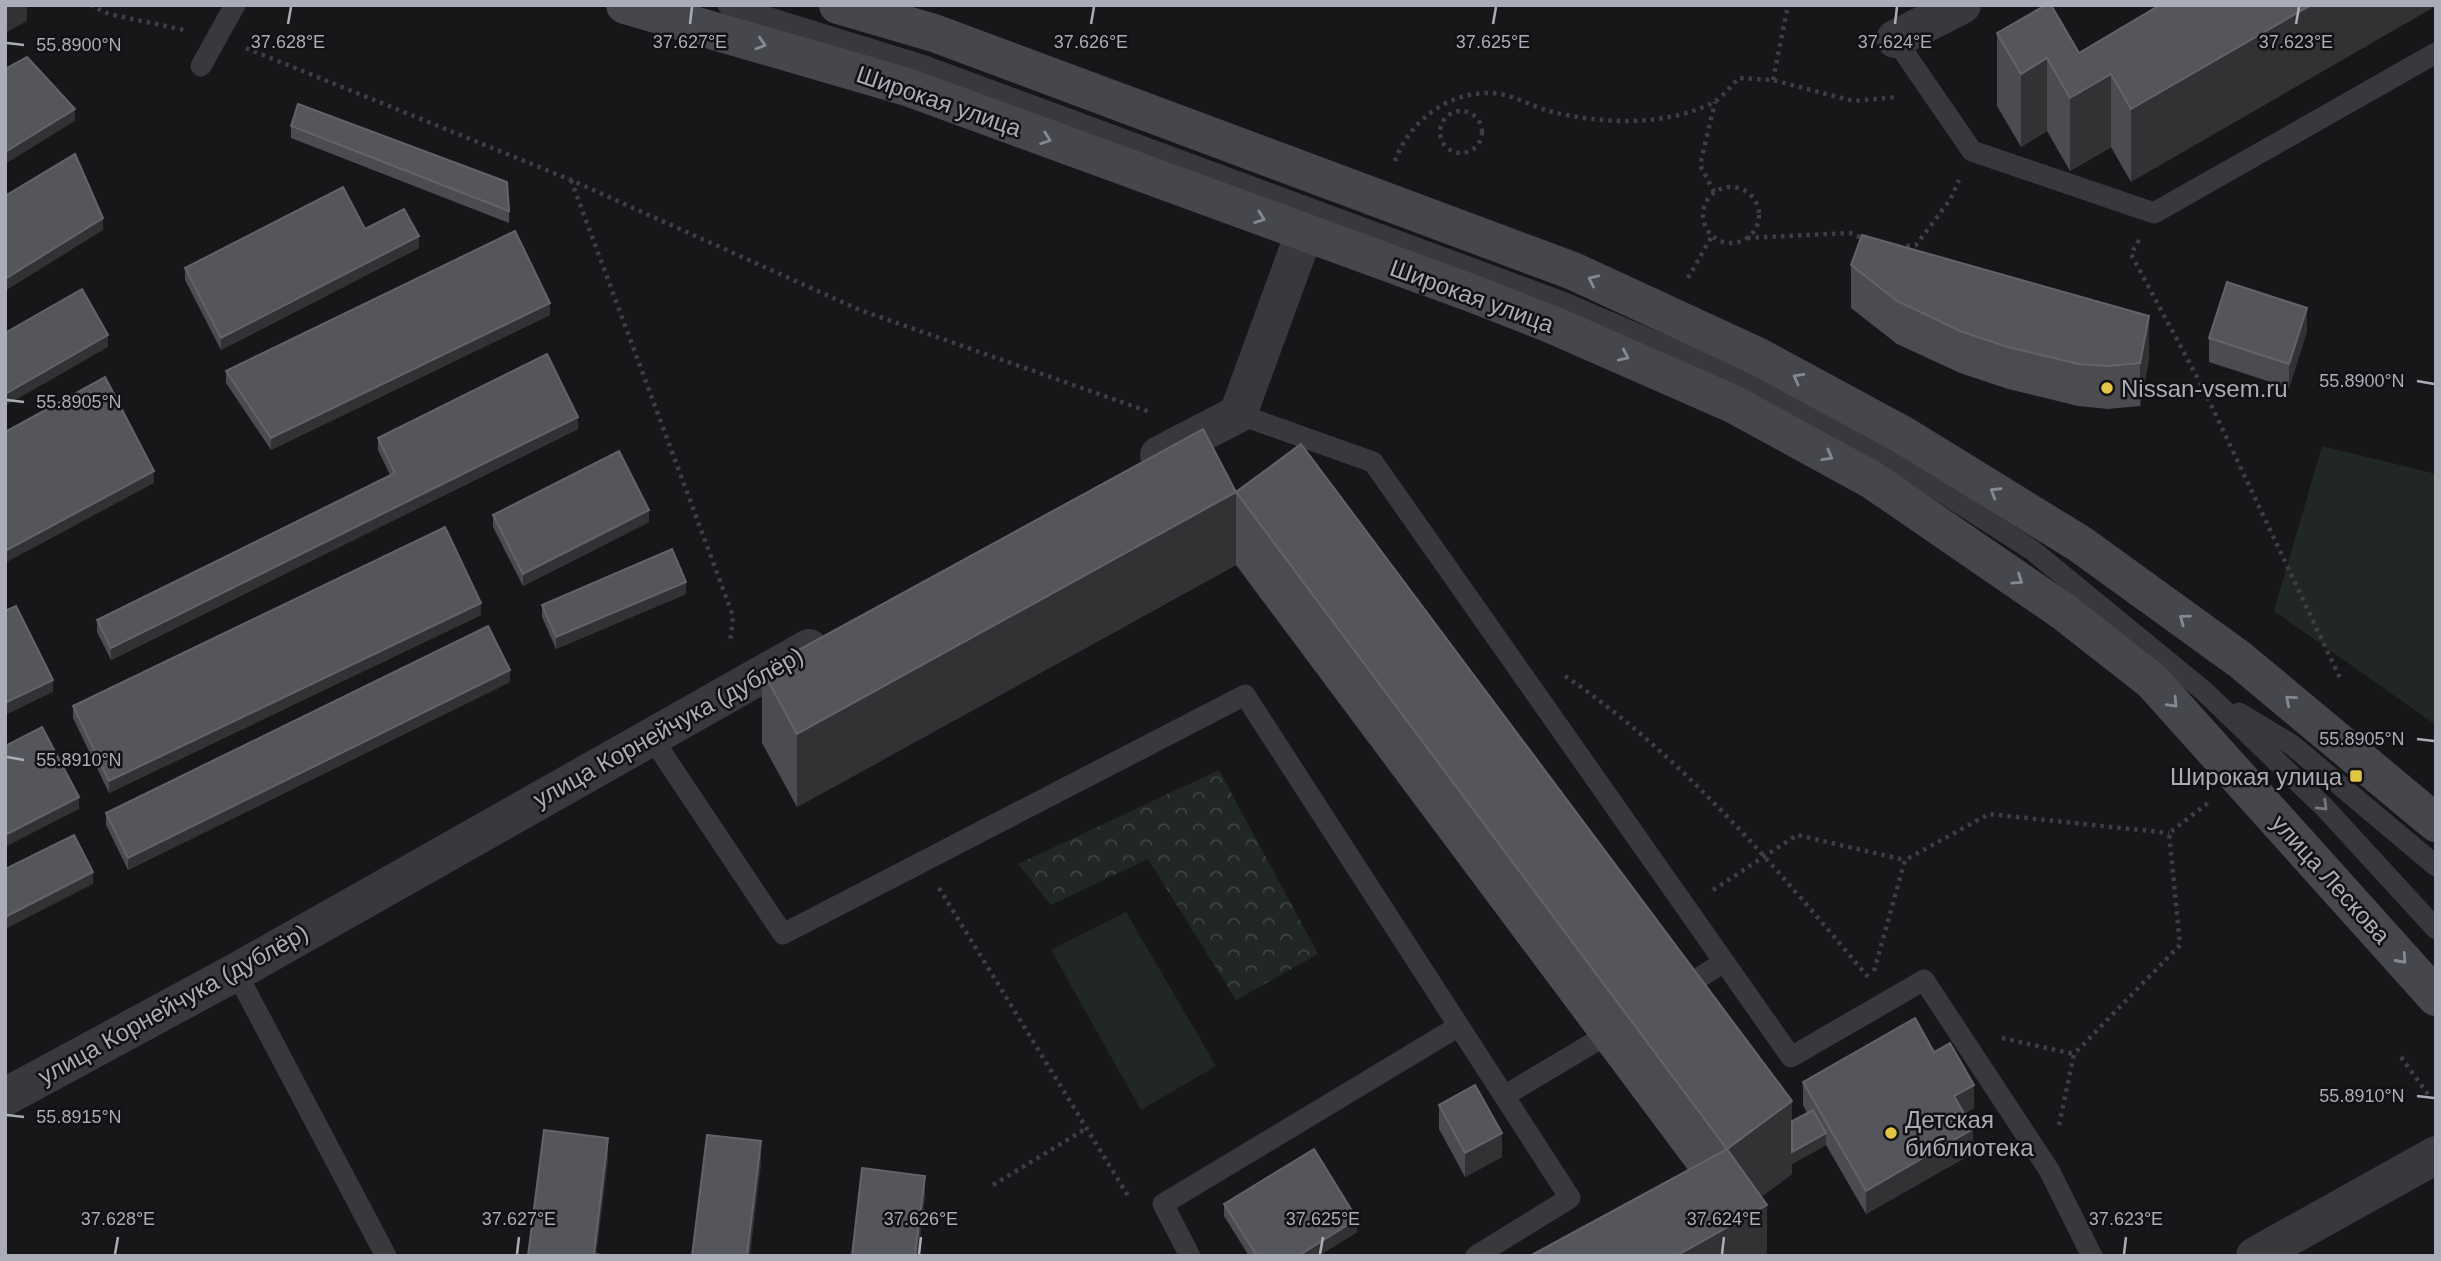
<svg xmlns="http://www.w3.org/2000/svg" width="2441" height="1261" font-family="Helvetica,sans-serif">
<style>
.grass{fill:#212823}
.forest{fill:url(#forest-crowns)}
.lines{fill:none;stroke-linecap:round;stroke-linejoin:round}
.path{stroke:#3e3f44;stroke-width:4.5;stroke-dasharray:3.5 5;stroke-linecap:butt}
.service{stroke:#38383d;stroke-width:21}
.minor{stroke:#38383d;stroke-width:38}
.tertiary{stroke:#38383d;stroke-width:38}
.secondary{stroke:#46474d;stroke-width:38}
.wall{fill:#4b4b50}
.shaded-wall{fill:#323235}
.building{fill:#55565b;stroke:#636369;stroke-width:2}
.oneway{stroke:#878992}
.oneway2{stroke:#777880}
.ticks{fill:none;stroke:#aaacb7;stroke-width:2.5}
.poi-dot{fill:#e2c544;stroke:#121113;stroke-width:2.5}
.labels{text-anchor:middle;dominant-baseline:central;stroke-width:5;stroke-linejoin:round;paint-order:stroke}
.street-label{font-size:24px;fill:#aaacb7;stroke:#121113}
.poi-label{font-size:24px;fill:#aaacb7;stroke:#121113;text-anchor:start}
.ticks-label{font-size:18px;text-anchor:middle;fill:#aaacb7;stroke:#121113;stroke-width:5;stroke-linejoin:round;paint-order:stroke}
</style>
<defs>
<pattern id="forest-crowns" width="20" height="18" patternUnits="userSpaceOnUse" patternTransform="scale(1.75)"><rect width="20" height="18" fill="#212823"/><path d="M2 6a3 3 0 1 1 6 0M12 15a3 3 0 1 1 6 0" fill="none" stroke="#3f4441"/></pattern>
</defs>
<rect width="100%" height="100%" fill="#171618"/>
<g class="grass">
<polygon points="2322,446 2436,474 2436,725 2274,611"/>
<polygon points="1126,912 1216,1066 1141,1110 1051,950"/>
</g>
<polygon class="forest" points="1219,770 1318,954 1236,1000 1148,859 1051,905 1018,864"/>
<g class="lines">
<g class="path">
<polyline points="90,5 109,14 184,30"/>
<polyline points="246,48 571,180 860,310 1150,412"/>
<polyline points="1773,80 1788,5"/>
<circle cx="1461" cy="132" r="21"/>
<path d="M1395,161c14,-39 51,-68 93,-68 20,-1 43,13 61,18 50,13 116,16 163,-8 10,-5 19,-17 27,-25l34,2 80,21 44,-4"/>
<polyline points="571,180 733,616 730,644"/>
<circle cx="1731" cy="215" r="28"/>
<polyline points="1714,192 1700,165 1715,102"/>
<polyline points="1747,238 1850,233 1867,240"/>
<polyline points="2139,240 2131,254 2204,390 2340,678"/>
<polyline points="1898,247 1916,245 1950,200 1959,180"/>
<polyline points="1688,278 1712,236"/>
<path d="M1565,676c118,80 212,193 303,301"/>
<polyline points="939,888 1130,1199"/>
<polyline points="1713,890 1797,835 1905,860"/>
<polyline points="1874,971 1905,860 1989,814 2169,833"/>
<polyline points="2002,1038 2074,1054"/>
<polyline points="2401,1057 2430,1097"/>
<polyline points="2059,1125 2074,1054 2180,945 2169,833 2208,803"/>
<polyline points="993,1185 1087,1128"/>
</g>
<g class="service">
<polyline points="728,5 925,66 1560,301 1747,381 1889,458 2032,550 2204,691 2326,809 2436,929"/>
<polyline points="1895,39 1972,151 2154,213 2436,53"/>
<polyline points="201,66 235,5"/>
<polyline points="1238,414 1373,462 1791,1057 1924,980 2049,1170 2092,1256"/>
<polyline points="2239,713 2292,745 2436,866"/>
<polyline points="650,735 783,934 1245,695 1570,1198 1476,1256"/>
<polyline points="236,972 386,1256"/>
<polyline points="1691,983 1724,962"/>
<polyline points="1504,1096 1598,1040"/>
<polyline points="1190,1256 1163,1204 1459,1026"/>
</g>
<g class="minor">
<polyline points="1895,39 1962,5"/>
<polyline points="1159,455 1238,414 1298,250 1308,235"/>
<polyline points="5,1097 236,972 809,648"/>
</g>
<polyline class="tertiary" points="2255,1256 2436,1155"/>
<g class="secondary">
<polyline points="625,5 907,87 1471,293 1553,325 1733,404 1872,480 2064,612 2152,681 2436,997"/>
<polyline points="838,5 934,33 1573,271 1757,356 1903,435 2080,544 2239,659 2436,823"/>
</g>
</g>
<g class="wall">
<polygon points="2160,5 2131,182 2111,147 2070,171 2047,131 2021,147 1997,106 1997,33 2079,53"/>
<polygon points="291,126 509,211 509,223 291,138"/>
<polygon points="365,229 419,248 221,350 185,280 185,268"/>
<polygon points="1851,265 2149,359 2140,406 2108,409 2078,406 2008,389 1960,373 1897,344 1851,308"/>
<polygon points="550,315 271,450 226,383 226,371"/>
<polygon points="2307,331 2289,388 2209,362 2209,338"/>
<polygon points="578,429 111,660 97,632 97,620 390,475 378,450 378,438"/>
<polygon points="1236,492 1792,1121 1807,1113 1803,1105 1803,1082 1934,1052 1974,1108 1964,1114 1973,1153 1866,1214 1826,1145 1792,1164 1792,1174 1761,1197 1767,1256 1688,1170 1236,565 797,807 762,743 762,670"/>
<polygon points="493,515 649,522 523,586 493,527"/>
<polygon points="686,594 556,649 542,617 542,605"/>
<polygon points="481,615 109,793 73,718 73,706"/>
<polygon points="510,682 128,870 106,825 106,813"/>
<polygon points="1439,1105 1502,1157 1465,1177 1439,1129"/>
<polygon points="1224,1204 1357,1232 1318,1256 1249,1256 1224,1216"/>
</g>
<g class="shaded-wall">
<polygon points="5,5 27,5 27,21 5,33"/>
<polygon points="2311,5 2436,5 2436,6 2131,182 2131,109"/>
<polygon points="2047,58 2047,131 2021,147 2021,74"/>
<polygon points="2111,74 2111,147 2070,171 2070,98"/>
<polygon points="75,109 75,121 5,164 5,152"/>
<polygon points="103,218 103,230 5,291 5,279"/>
<polygon points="419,236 419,248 221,350 221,338"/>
<polygon points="550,303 550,315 271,450 271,438"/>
<polygon points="2307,308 2307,331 2289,388 2289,364"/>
<polygon points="2149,316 2149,359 2140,406 2140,363"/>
<polygon points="108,335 108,347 5,406 5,394"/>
<polygon points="578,417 578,429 111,660 111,648"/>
<polygon points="154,471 154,483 5,563 5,551"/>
<polygon points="1236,492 1236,565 797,807 797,734"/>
<polygon points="649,510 649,522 523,586 523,574"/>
<polygon points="686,582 686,594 556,649 556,637"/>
<polygon points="481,603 481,615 109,793 109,781"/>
<polygon points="510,670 510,682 128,870 128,858"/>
<polygon points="53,680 53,692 5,715 5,703"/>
<polygon points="79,797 79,809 5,847 5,835"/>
<polygon points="93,872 93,884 5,929 5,917"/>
<polygon points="1974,1085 1974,1108 1954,1119 1954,1096"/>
<polygon points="1792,1101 1792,1152 1826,1133 1826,1145 1792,1164 1792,1174 1727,1222 1727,1149"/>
<polygon points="1973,1129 1973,1153 1866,1214 1866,1191"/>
<polygon points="1502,1133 1502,1157 1465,1177 1465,1153"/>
<polygon points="608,1138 608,1161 596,1256 594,1256"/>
<polygon points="761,1141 761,1165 750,1256 747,1256"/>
<polygon points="925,1176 925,1199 918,1256 915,1256"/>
<polygon points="1767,1205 1767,1256 1676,1256"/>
<polygon points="1357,1219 1357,1232 1318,1256 1298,1256"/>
</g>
<g class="building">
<polygon points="2046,5 2051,5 2079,53 2160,5 2311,5 2131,109 2111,74 2070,98 2047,58 2021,74 1997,33"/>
<polygon points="27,57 75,109 5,152 5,69"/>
<polygon points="298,104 507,182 509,211 291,126"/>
<polygon points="75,154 103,218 5,279 5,196"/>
<polygon points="343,187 365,229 404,209 419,236 221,338 185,268"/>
<polygon points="515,231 550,303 271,438 226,371"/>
<polygon points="1862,235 2149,316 2140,363 2108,366 2078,364 2008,347 1960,331 1897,301 1851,265"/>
<polygon points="2227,282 2307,308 2289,364 2209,338"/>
<polygon points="82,289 108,335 5,394 5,333"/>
<polygon points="547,354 578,417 111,648 97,620 395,473 378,438"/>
<polygon points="105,377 154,471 5,551 5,432"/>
<polygon points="1203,429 1236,492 797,734 762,670"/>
<polygon points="1301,444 1792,1101 1727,1149 1236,492"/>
<polygon points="619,451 649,510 523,574 493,515"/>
<polygon points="445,527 481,603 109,781 73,706"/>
<polygon points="672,549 686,582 556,637 542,605"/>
<polygon points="16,606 53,680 5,703 5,611"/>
<polygon points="488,626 510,670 128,858 106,813"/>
<polygon points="42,727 79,797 5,835 5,746"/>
<polygon points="74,835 93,872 5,917 5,869"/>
<polygon points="1915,1018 1934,1052 1950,1043 1974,1085 1954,1096 1973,1129 1866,1191 1803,1082"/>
<polygon points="1475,1085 1502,1133 1465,1153 1439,1105"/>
<polygon points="1813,1110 1826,1133 1792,1152 1792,1121"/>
<polygon points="544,1130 608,1138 594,1254 610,1256 528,1256"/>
<polygon points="707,1135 761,1141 747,1256 692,1256"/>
<polygon points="1314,1149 1357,1219 1298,1256 1257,1256 1224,1204"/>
<polygon points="1727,1149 1767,1205 1676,1256 1530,1256"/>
<polygon points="862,1168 925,1176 915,1256 852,1256"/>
</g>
<defs><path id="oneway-chevron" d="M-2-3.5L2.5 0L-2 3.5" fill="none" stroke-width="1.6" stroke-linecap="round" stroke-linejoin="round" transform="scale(1.75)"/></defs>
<g class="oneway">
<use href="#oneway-chevron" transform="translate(761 44) rotate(17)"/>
<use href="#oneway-chevron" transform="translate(1046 139) rotate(20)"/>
<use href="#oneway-chevron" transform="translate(1260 218) rotate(20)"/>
<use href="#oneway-chevron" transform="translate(1593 280) rotate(-155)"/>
<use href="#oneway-chevron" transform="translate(1624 356) rotate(24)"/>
<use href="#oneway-chevron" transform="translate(1798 378) rotate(-151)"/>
<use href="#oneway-chevron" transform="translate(1828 456) rotate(29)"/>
<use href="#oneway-chevron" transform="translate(1995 492) rotate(-149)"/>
<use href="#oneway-chevron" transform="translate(2018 580) rotate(34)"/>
<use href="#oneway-chevron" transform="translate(2184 619) rotate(-144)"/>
<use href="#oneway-chevron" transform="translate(2290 700) rotate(-140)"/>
<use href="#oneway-chevron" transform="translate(2173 703) rotate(47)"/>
<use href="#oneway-chevron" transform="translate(2402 959) rotate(48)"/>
</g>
<use class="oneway2" href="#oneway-chevron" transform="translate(2323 806) rotate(45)"/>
<path class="ticks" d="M288,24l3,-17M690,24l2,-17M1091,24l3,-17M1493,24l3,-17M1895,24l2,-17M2296,24l3,-17M7,43l17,2M2417,381l17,3M7,400l17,2M2417,739l17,2M7,757l17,3M2417,1096l17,2M7,1115l17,2M115,1254l3,-17M517,1254l2,-17M919,1254l2,-17M1320,1254l3,-17M1722,1254l2,-17M2124,1254l2,-17"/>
<g class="poi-dot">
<circle cx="2107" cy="388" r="7"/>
<rect x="2349" y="769" width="14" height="14" rx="3.5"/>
<circle cx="1891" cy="1133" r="7"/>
</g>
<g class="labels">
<g class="street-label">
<text transform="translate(939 101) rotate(19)">Широкая улица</text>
<text transform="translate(1472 296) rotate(20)">Широкая улица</text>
<text transform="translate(668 727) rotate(-29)">улица Корнейчука (дублёр)</text>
<text transform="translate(2331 879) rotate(48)">улица Лескова</text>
<text transform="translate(173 1004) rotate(-29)">улица Корнейчука (дублёр)</text>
</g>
<g class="poi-label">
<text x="2121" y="388">Nissan-vsem.ru</text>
<text x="2342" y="776" text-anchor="end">Широкая улица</text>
<text x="1905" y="1119">Детская<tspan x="1905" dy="28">библиотека</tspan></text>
</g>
</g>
<g class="ticks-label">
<text x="288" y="48">37.628°E</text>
<text x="690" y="48">37.627°E</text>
<text x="1091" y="48">37.626°E</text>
<text x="1493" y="48">37.625°E</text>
<text x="1895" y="48">37.624°E</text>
<text x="2296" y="48">37.623°E</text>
<text x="79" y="51">55.8900°N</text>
<text x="2362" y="387">55.8900°N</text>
<text x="79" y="408">55.8905°N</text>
<text x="2362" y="745">55.8905°N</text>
<text x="79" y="766">55.8910°N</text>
<text x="2362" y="1102">55.8910°N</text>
<text x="79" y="1123">55.8915°N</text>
<text x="118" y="1225">37.628°E</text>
<text x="519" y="1225">37.627°E</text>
<text x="921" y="1225">37.626°E</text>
<text x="1323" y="1225">37.625°E</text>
<text x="1724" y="1225">37.624°E</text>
<text x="2126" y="1225">37.623°E</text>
</g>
<rect width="2441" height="1261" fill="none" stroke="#aaacb7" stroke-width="14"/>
</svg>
